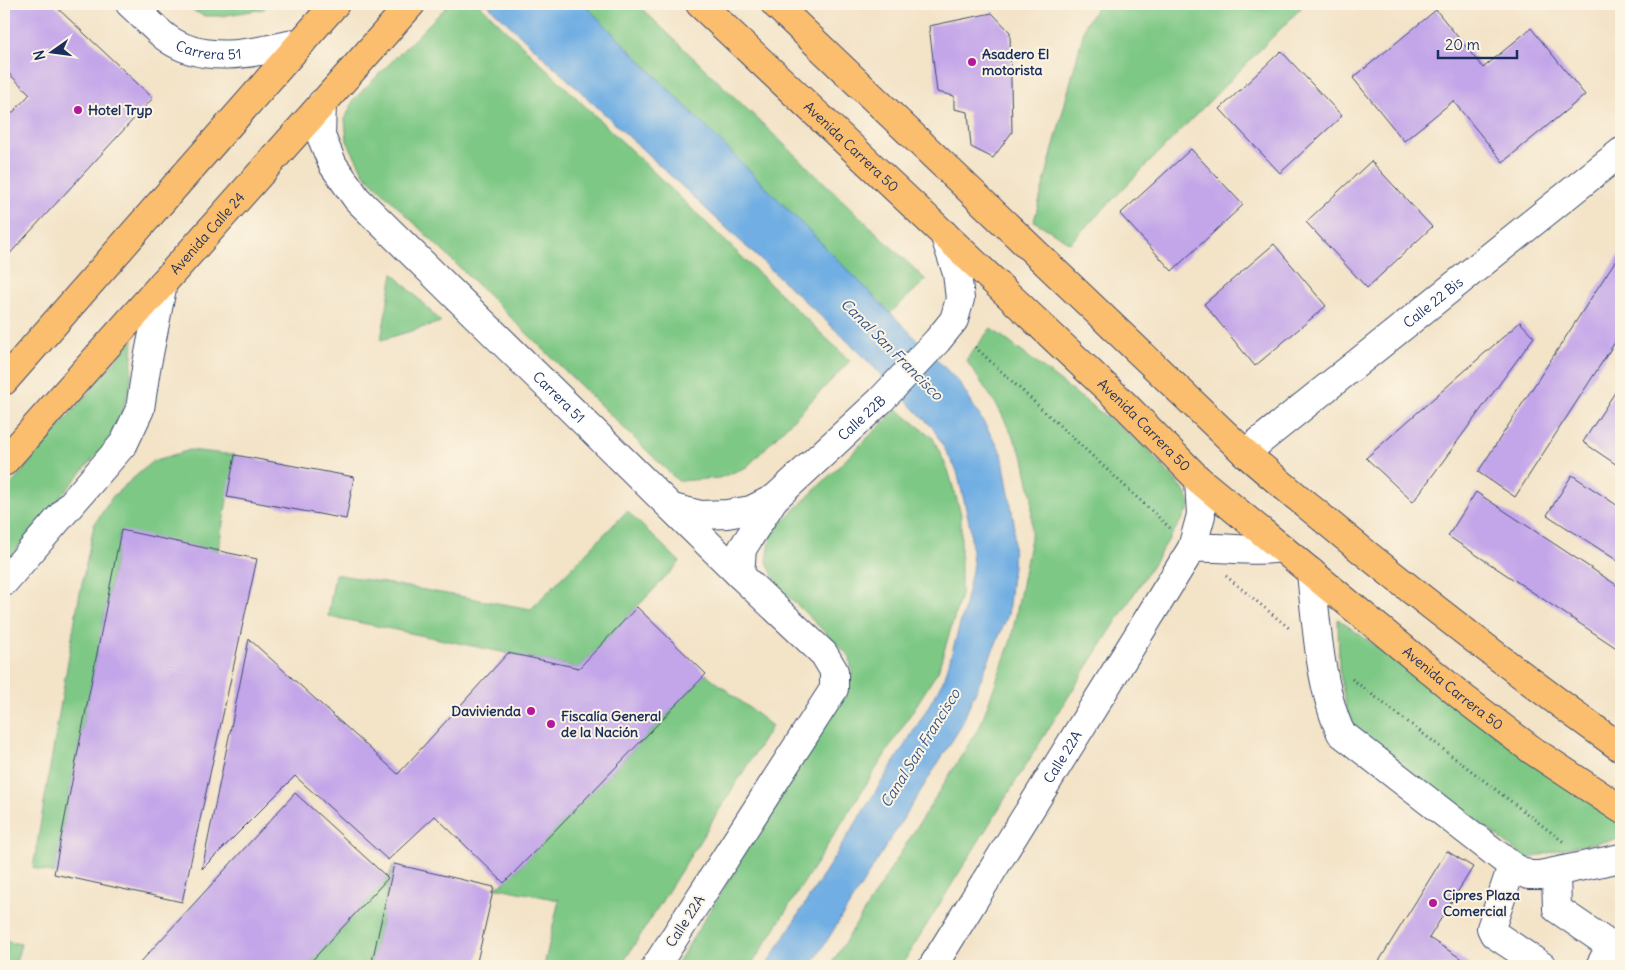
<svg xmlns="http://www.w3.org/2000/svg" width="1625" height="970" font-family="Delius,sans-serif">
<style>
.green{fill:#7ec885;stroke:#4c7c72}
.water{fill:#70aee3;stroke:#466ea0}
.building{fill:#c3a5e9}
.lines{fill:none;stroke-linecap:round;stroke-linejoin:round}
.minor-casing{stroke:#3b4a6e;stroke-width:30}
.major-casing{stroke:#3b4a6e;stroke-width:30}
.path{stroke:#3b4a6e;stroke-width:3;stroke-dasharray:1 4;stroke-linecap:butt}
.minor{stroke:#fff;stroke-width:28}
.major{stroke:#fbbe6e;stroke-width:28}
.poi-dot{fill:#b5179e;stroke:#fcf5e5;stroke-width:2}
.labels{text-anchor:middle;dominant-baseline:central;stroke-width:4;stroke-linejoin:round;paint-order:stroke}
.street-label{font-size:14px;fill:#1b2f5e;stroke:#fcf5e5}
.poi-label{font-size:14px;font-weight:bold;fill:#1b2f5e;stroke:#fcf5e5;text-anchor:start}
.water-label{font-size:15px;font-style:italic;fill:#355586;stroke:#fcf5e5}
</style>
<rect width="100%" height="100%" fill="#fcf5e5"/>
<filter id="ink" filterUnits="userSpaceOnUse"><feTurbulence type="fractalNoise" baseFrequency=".02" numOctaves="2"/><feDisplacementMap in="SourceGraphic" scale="10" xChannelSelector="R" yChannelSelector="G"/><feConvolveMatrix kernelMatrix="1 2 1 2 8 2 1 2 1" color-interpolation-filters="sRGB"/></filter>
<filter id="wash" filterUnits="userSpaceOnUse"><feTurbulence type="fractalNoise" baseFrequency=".0096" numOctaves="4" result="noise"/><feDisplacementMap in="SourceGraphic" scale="20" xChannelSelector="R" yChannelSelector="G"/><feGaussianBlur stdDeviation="1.12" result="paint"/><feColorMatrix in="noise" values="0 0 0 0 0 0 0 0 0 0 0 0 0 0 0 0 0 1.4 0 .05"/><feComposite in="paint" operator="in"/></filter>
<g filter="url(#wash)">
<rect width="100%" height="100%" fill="#f3e3c7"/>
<g class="green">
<polygon points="180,4 268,4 264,9 221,16 204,16"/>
<polygon points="449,4 479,4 850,361 747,467 719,478 678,481 364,174 347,141 345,119 354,99"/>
<polygon points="584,4 637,4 926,280 890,313"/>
<polygon points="1100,4 1305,4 1070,243 1034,221 1086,23"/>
<polygon points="393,273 441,322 381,340"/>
<polygon points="991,328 1144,446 1183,489 1191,505 1082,675 901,966 830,966 980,726 1011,640 1031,538 1032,497 1024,459 998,407 966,360"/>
<polygon points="133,339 131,381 123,410 108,441 4,564 4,493"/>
<polygon points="897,409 933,438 948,470 961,514 961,595 938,671 751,966 676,966 852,677 850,657 777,585 767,562 771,533"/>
<polygon points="190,450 235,455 218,551 121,531 54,874 33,868 77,608 94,525 113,496 153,461"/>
<polygon points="627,511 680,562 579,668 328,616 335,574 531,609"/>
<polygon points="1338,619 1621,823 1621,839 1570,847 1527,859 1349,725 1339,668"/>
<polygon points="706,674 772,726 621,966 544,966 559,900 494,887 504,883"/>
<polygon points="394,864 371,966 307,966 388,878"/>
<polygon points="4,941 21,944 15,966 4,966"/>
</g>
<polygon class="water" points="487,4 584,4 959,382 1002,453 1014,523 1013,565 1008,615 960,728 811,966 766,966 923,716 945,677 964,610 973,565 970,526 957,471 933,428 858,351"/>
<g id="blocks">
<g class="building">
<polygon points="4,4 53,4 153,98 4,260 4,122 30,94 4,69"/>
<polygon points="1436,10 1483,68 1531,28 1585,95 1503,162 1453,101 1404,141 1353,78"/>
<polygon points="992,13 1010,32 1012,132 993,158 971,147 968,112 954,109 954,96 937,92 929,26"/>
<polygon points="1281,51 1342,116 1280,173 1220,109"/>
<polygon points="1191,149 1243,205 1172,271 1120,214"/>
<polygon points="1371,161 1432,227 1367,288 1306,222"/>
<polygon points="1274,244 1326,306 1255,366 1204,304"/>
<polygon points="1621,252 1621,333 1515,497 1478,472"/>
<polygon points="1520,322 1534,337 1413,502 1366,458"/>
<polygon points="1621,383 1621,465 1620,467 1583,442"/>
<polygon points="235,455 354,477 346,519 227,497"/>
<polygon points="1572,475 1621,508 1621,563 1547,515"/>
<polygon points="1476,492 1621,588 1621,651 1448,536"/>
<polygon points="121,530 257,559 182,902 54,874"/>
<polygon points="637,607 706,674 504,883 435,816 388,860 295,776 202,869 249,639 398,774 508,653 579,668"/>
<polygon points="295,793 388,878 307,966 137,966"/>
<polygon points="1447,851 1473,867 1429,938 1473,966 1376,966"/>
<polygon points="394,864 494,887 476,966 371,966"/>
</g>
</g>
</g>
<g filter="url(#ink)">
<use href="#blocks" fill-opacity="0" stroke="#3b4a6e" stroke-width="1"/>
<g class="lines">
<defs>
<g id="minor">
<path id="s1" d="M130,4c11,10 22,22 34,32 39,31 94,16 138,6"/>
<path id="s2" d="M322,103l-1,33 12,29 24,34 383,376 84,79 10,17v18l-178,277"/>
<path id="s3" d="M1245,453l376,-301"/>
<path id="s4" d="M673,508l28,7 26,-1 24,-4 24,-12 105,-97 57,-60 17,-21 6,-21 -3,-26 -13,-39"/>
<path d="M1192,548c30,-2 60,5 90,0"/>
<path d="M1311,572c5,50 9,116 30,161l171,133 16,9h12l81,-17"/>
<polyline points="740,575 742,549 774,499"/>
<polyline points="4,582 124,443 140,409 146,369 163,283"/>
<polyline points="1512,866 1491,928 1494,934 1542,966"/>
<polyline points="1556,873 1557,909 1608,944 1608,951 1600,966"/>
<path id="s5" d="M933,966l259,-418 9,-33 -2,-35"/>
</g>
<g id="major">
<path id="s6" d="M700,4l426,402 73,74 267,220 66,50 89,59"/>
<path d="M775,4l470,449c121,104 247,202 376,295"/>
<polyline points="4,381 335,4"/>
<path id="s7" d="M4,462l407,-458"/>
</g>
</defs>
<use href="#minor" class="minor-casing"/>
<use href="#major" class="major-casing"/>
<g class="path">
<polyline points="975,347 1170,528"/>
<polyline points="1226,576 1289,628"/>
<polyline points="1352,679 1565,843"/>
</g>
<use href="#minor" class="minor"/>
<use href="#major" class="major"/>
</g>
</g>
<g class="poi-dot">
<circle cx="972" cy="62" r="5"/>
<circle cx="78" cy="110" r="5"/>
<circle cx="531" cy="711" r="5"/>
<circle cx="551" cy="724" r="5"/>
<circle cx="1433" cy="903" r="5"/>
</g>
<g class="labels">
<g class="street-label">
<text stroke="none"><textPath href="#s1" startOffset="95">Carrera 51</textPath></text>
<text stroke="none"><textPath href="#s6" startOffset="208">Avenida Carrera 50</textPath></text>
<text stroke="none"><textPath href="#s7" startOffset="306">Avenida Calle 24</textPath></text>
<text stroke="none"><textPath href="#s3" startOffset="241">Calle 22 Bis</textPath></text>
<text stroke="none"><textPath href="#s2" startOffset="389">Carrera 51</textPath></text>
<text stroke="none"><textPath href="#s4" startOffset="224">Calle 22B</textPath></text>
<text stroke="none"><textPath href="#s6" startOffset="612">Avenida Carrera 50</textPath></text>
<text stroke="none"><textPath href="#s6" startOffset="1018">Avenida Carrera 50</textPath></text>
<text stroke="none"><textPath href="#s5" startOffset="246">Calle 22A</textPath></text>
<text transform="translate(685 921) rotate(-57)">Calle 22A</text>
</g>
<g class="poi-label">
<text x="982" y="54">Asadero El<tspan x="982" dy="16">motorista</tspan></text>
<text x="88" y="110">Hotel Tryp</text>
<text x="521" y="711" text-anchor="end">Davivienda</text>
<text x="561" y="716">Fiscalía General<tspan x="561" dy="16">de la Nación</tspan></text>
<text x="1443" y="895">Cipres Plaza<tspan x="1443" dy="16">Comercial</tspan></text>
</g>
<g class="water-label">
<text transform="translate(892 349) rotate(45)">Canal San Francisco</text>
<text transform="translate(920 748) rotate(-58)">Canal San Francisco</text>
</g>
</g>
<rect width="1625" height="970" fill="none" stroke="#fcf5e5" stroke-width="20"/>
<g transform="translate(52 52) rotate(256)" stroke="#fcf5e5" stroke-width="4" paint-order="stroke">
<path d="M0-4L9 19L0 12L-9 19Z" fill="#1b2f5e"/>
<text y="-8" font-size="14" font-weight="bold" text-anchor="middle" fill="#1b2f5e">N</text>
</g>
<path d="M1438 50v8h79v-8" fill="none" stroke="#1b2f5e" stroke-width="2.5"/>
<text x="1445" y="50" font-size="15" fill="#1b2f5e" stroke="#fcf5e5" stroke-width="4" paint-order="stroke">20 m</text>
</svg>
